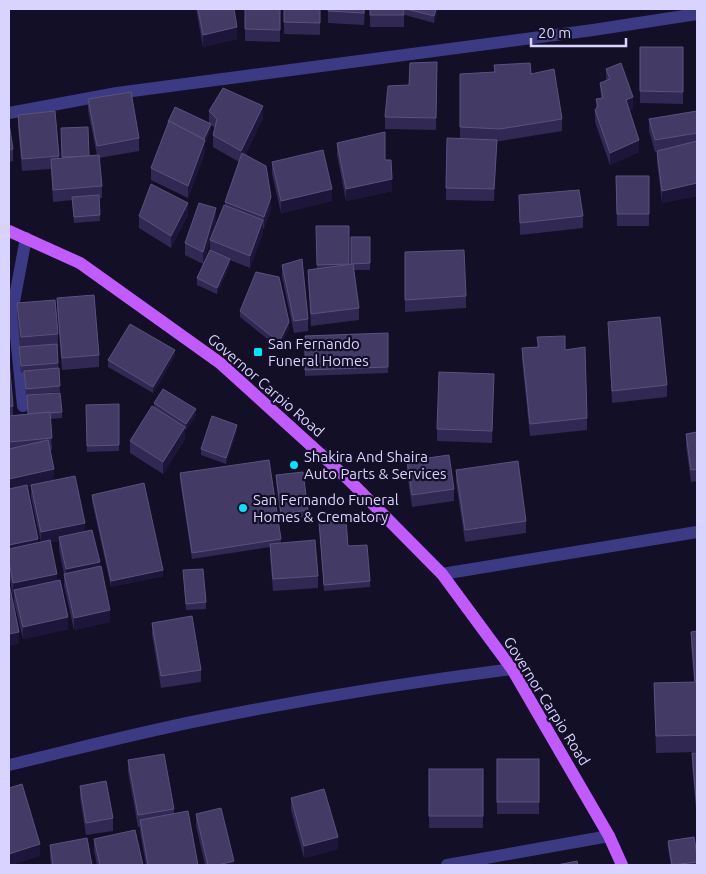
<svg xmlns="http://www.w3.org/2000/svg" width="706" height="874" font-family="Ubuntu,sans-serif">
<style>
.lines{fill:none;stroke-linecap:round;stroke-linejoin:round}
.minor{stroke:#3d3a85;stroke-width:12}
.primary{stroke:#c25bff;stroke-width:12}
.wall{fill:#312854;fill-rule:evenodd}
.shaded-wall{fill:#1d163a}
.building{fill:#433a66;stroke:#5a527e}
.poi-dot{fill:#00e5ff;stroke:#130f26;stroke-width:2}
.labels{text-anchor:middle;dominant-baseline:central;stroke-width:4.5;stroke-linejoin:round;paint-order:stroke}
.poi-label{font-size:15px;fill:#d9d4ff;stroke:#130f26;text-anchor:start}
.street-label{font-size:15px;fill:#d9d4ff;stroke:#130f26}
</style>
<rect width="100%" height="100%" fill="#130f26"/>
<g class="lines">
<g class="minor">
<polyline points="9,113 117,93 593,30 697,14"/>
<polyline points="23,406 13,307 26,238"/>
<polyline points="442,574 697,532"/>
<path d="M9,765c67,-16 135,-34 203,-47 99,-20 199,-36 300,-49"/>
<polyline points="447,865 609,836"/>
</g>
<polyline class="primary" points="9,231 80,263 220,363 349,480 442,574 512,669 609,836 622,865"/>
</g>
<g class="wall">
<polygon points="196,9 234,9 237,39 203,47"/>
<polygon points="245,9 280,9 280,42 245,41"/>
<polygon points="284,9 320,9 320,35 284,34"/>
<polygon points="328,9 365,9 364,25 328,23"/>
<rect x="370" y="9" width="34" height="18"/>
<polygon points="405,9 438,9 434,23 405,15"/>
<polygon points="553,9 573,9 553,10"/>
<polygon points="640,47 683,47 683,104 640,103"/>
<polygon points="437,62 436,130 385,129 385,117"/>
<polygon points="494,65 531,74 562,119 562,131 500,141 497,141 494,201 446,200 446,188 460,138 460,74 494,72"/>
<polygon points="606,69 633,109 629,110 639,152 610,165 595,122 595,110 596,109 596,99 601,99 600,83 606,81"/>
<polygon points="88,99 139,138 139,151 99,158 102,186 102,198 99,198 100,221 74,223 72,200 53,202 51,169 22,171 18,127 18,115 59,156 59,159 62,158 61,134 89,156 97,155 88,111"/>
<polygon points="209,111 263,118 245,155 271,209 264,229 263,228 263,233 250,268 230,260 230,265 217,294 197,285 197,278 210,250 210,240 225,206 225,202 239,162 213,147 213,135 215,128 211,125 211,130 205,143 205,152 188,198 151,180 151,168 209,123"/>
<polygon points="697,111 697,196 662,203 657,163 657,151 655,152 649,131 649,119"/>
<polygon points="9,123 13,149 13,161 9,162"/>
<polygon points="337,143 385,160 392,191 346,201 337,155"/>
<polygon points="272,162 332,201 281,213 272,174"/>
<polygon points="616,176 649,176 649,226 617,226"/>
<polygon points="519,195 583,216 583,228 520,235"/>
<polygon points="188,215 171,248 139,228 139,216"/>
<polygon points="216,221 203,264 185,255 185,243"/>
<polygon points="316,226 349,264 351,264 370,237 370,270 354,270 359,308 359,320 311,326 308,282 308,270 317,268"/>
<polygon points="405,252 466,296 466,308 405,312"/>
<polygon points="282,265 308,319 308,331 294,333 282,277"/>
<polygon points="57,298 99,355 99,367 62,370 57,310"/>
<polygon points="17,303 58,334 58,346 57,346 60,392 26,395 24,372 21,373 19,354 19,347 20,347 17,315"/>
<polygon points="240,311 289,328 279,348 240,317"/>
<polygon points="608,322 667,385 667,397 612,403"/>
<polygon points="388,333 388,373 305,376 305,336"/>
<polygon points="537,337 565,350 587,418 587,430 530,436 522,360 522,348 537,347"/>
<polygon points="175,356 153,393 108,367 108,360"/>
<path d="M9,360l4,46v9l15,-1 -1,-19 35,17v6l-12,1 2,31h-2l4,30 31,51 15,35 10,56 -36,8 -10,-44v-12l-5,-25v-8l-8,1 6,38 11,49 -45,10 -9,-37v-7l-1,1 -4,-22zM31,486v11l10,45 -3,1 -11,-56z"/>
<polygon points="494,374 492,443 437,441 437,429"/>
<polygon points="154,403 196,415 186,430 185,429 185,439 163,474 130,453 130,441 154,408"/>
<polygon points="119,404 119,451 87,452 86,405"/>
<polygon points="237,431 226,464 201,455 201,449"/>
<polygon points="697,432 697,481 691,482 686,446 686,434"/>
<polygon points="407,461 454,489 454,501 412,507 407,473"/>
<polygon points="456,470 526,521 526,533 465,542 456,482"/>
<polygon points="180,473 281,539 281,543 318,576 318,588 273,591 270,556 270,547 192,559 180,480"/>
<polygon points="276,475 308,510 308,517 281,520 276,482"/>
<polygon points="92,495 163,576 111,587 92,501"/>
<polygon points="319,522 370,581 370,587 324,591"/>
<polygon points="183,570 206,602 206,609 186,610"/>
<polygon points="152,623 201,670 201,682 161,688 152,635"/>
<polygon points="697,631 697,752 656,753 654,683 694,682 691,644 691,632"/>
<polygon points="692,753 697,753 697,821 692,765"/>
<rect x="497" y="759" width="42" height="55"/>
<polygon points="128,760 174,809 174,813 198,865 146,865 140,832 140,827 138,827 128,772"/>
<rect x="429" y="769" width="54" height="59"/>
<polygon points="80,786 113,818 113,831 86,835 80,798"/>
<polygon points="291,798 338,849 304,858 291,810"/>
<polygon points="196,814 234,865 205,865 196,826"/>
<polygon points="94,839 143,865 97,865 94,851"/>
<polygon points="668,841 697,855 697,865 671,865 668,848"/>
<polygon points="50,845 92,865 51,865 50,857"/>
</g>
<g class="shaded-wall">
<polygon points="436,9 438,9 434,23 434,16"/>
<polygon points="237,27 237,39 203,47 203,35"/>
<polygon points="633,97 633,109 626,112 626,100"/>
<polygon points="263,106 263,118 241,163 241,151"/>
<polygon points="211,124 211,130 205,143 205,152 188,198 188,186 204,139"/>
<polygon points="497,140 497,152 494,201 494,189"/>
<polygon points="639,140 639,152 610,165 610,153"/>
<polygon points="392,179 392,191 346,201 346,189"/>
<polygon points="697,183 697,196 662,203 662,191"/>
<polygon points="332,189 332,201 281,213 281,201"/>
<polygon points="271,197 271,209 264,229 264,217"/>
<polygon points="188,203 188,215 171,248 171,236"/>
<polygon points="216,208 216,221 203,264 203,252"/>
<polygon points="263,220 263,233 250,268 250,256"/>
<polygon points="230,259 230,265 217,294 217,288"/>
<polygon points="289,322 289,328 279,348 279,342"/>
<polygon points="175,350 175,356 153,393 153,387"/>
<polygon points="196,409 196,415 186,430 186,424"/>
<polygon points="237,425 237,431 226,464 226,458"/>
<polygon points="185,427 185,439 163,474 163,462"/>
<polygon points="54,469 54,481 9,491 9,479"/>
<polygon points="85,523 85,535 59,537 59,541 41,544 41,532"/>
<polygon points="38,539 38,551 9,557 9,545"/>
<polygon points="100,562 100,574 66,581 66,569"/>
<polygon points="163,570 163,576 111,587 111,581"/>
<polygon points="57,574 57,586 14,590 14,595 13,596 13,583"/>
<polygon points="110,610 110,622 74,630 74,618"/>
<polygon points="68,617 68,629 23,639 23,627"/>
<polygon points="19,632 19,644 9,646 9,634"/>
<polygon points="338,837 338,849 304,858 304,846"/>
<polygon points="40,844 40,856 12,865 9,865 9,854"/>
<polygon points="234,861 234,865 218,865"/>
</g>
<g class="building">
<polygon points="198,9 234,9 237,27 203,35"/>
<polygon points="245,9 280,9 280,30 245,29"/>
<polygon points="284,9 320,9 320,23 284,22"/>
<polygon points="328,9 364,9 364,13 328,11"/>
<rect x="370" y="9" width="34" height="6"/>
<polygon points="406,9 436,9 434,16"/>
<polygon points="640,47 683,47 683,92 640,91"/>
<polygon points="437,62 436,118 385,117 388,86 409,85 410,63"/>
<polygon points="530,63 531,74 554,69 562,119 500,129 460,127 460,74 495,72 494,65"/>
<polygon points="621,63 633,97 626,100 639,140 610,153 595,110 598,106 596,99 603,98 600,83 610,79 606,69"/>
<polygon points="223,88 263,106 241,151 213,135 217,119 209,111"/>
<polygon points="131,92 139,138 97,146 88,99"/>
<polygon points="175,107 211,124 204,139 169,121 168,122"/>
<polygon points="55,111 59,156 22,159 18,115"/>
<polygon points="697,111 697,133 655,140 649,119"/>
<polygon points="169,121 205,140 188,186 151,168"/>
<polygon points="9,123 13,149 9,150"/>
<polygon points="88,127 89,156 62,157 61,128"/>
<polygon points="385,132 385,160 391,160 392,179 346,189 337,143"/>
<polygon points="447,138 497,140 494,189 446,188"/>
<polygon points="697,141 697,183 662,191 657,151"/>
<polygon points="323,150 332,189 281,201 272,162"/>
<polygon points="242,153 266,166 271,197 264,217 225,202"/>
<polygon points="99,155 102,186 53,190 51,159"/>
<polygon points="616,176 649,176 649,214 617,214"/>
<polygon points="151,184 188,203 171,236 139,216"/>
<polygon points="579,190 583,216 520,223 519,195"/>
<polygon points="99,195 100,215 74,217 72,197"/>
<polygon points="199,203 216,208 203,252 185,243"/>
<polygon points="224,205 263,220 250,256 210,240"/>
<polygon points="316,226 349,226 349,264 317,265"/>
<polygon points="351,237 370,237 370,263 351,264"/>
<polygon points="210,250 230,259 217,288 197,278"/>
<polygon points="464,250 466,296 405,300 405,252"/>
<polygon points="302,259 308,319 294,321 282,265"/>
<polygon points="353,264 359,308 311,314 308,270"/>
<polygon points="256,272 279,277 289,322 279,342 240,311"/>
<polygon points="94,295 99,355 62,358 57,298"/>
<polygon points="55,300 58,334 21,337 17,303"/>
<polygon points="660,317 667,385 612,391 608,322"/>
<polygon points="130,324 175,350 153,387 108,360"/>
<polygon points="388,333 388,367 305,370 305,336"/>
<polygon points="565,336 565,350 585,347 587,418 530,424 522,348 539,347 537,337"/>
<polygon points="57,344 58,363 21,366 19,347"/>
<polygon points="9,360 13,406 9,407"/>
<polygon points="59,368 60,386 26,389 24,371"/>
<polygon points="439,372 494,374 492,431 437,429"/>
<polygon points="163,389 196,409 186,424 154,403"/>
<polygon points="60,393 62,412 50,413 50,412 28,414 27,395"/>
<polygon points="119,404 119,445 87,446 86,405"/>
<polygon points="152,406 185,427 163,462 130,441"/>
<polygon points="50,412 52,438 9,442 9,416"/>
<polygon points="212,416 237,425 226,458 201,449"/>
<polygon points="697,432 697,469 691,470 686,434"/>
<polygon points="48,440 54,469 9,479 9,449"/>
<polygon points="449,455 454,489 412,495 407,461"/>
<polygon points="269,460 281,539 192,553 180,473"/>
<polygon points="518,461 526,521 465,530 456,470"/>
<polygon points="303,472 308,510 281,514 276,475"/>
<polygon points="75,476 85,523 41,532 31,485"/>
<polygon points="144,483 163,570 111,581 92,495"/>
<polygon points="27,485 38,539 9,545 9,489"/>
<polygon points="346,520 348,546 367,545 370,581 324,585 319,522"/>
<polygon points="92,530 100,562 66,569 59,537"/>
<polygon points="50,540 57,574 13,583 9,562 9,549"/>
<polygon points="315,540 318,576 273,579 270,544"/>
<polygon points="101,566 110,610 74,618 64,574"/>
<polygon points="203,569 206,602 186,604 183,570"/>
<polygon points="60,580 68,617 23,627 14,590"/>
<polygon points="9,583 19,632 9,634"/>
<polygon points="192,616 201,670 161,676 152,623"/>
<polygon points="697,631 697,681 695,681 691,632"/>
<polygon points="697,682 697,735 656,736 654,683"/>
<polygon points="692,753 697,753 697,809"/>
<polygon points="164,754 174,809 138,815 128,760"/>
<rect x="497" y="759" width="42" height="43"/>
<rect x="429" y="769" width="54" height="47"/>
<polygon points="106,781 113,818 86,823 80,786"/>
<polygon points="22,784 40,844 9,854 9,788"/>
<polygon points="324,789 338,837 304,846 291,798"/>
<polygon points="221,808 234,861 218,865 208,865 196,814"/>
<polygon points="188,811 198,865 148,865 140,820"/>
<polygon points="135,830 143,865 100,865 94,839"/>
<polygon points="694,837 697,855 697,862 672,865 668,841"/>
<polygon points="87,838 92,865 53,865 50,845"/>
<polygon points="577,861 578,865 557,865"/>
</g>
<g class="poi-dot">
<rect x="253" y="347" width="10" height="10" rx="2.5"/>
<circle cx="294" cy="465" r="5"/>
<circle cx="243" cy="508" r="5"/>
</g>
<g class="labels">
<g class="poi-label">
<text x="268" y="343">San Fernando<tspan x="268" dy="17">Funeral Homes</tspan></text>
<text x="304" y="456">Shakira And Shaira<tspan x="304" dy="17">Auto Parts &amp; Services</tspan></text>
<text x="253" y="499">San Fernando Funeral<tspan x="253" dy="17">Homes &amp; Crematory</tspan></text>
</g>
<g class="street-label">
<text transform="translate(266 385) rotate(41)">Governor Carpio Road</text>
<text transform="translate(547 701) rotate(58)">Governor Carpio Road</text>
</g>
</g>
<rect width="706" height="874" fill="none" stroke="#d9d4ff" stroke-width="20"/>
<path d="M531 38v8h95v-8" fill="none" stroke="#d9d4ff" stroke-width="2.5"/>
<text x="538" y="38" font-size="15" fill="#d9d4ff" stroke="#130f26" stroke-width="4" paint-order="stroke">20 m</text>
</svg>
